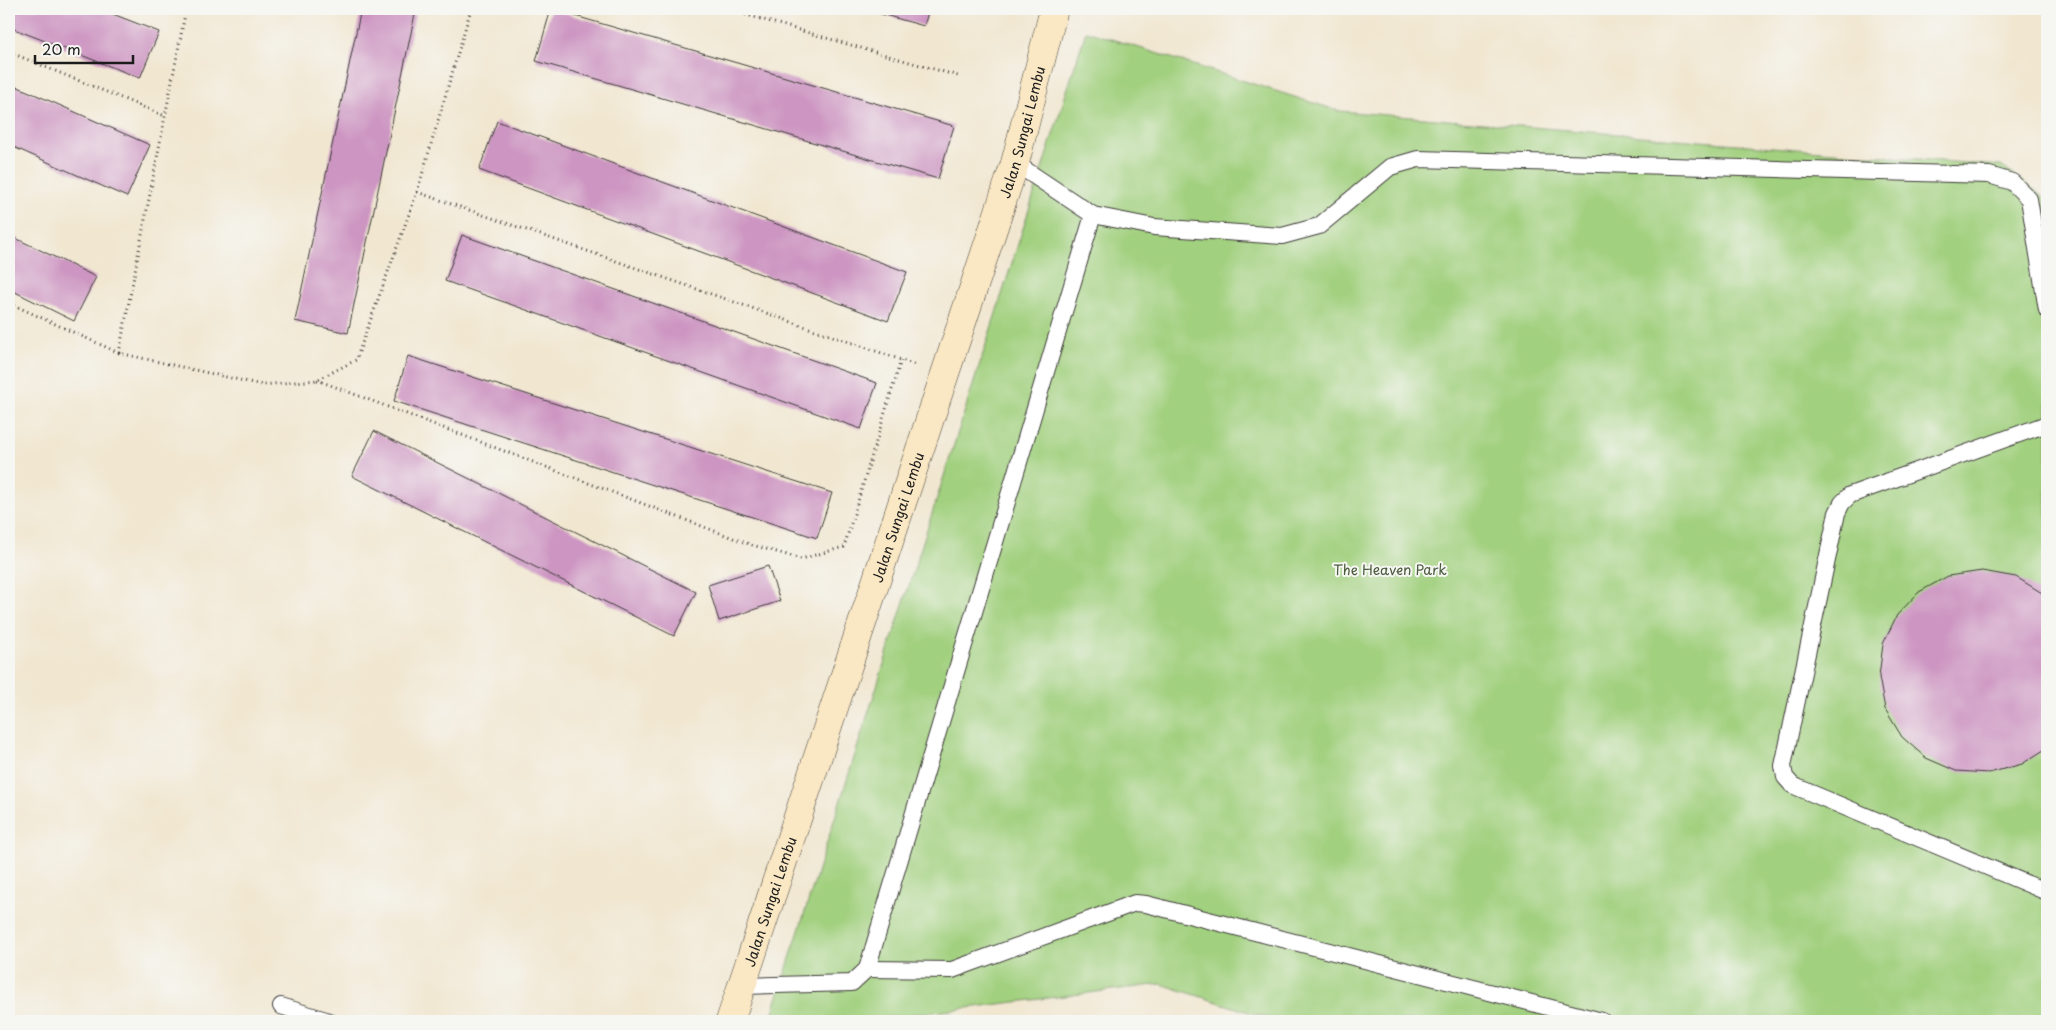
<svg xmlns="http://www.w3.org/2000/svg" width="2056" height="1030" font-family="'Playpen Sans',sans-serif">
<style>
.green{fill:#a1d07e;stroke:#5e764d}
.building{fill:#cd96c2}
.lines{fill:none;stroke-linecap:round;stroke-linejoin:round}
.service-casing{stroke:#3c3a37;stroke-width:18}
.secondary-casing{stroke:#3c3a37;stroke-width:29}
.path{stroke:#3c3a37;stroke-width:3;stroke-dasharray:1 4;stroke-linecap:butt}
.service{stroke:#fff;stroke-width:16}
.secondary{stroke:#fae7c3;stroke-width:28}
.labels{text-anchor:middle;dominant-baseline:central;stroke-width:4;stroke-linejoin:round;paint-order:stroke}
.street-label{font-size:14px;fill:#1c1c1c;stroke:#f6f6f2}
.park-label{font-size:14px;fill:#4b5b3e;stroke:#f6f6f2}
</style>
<rect width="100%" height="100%" fill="#f6f6f2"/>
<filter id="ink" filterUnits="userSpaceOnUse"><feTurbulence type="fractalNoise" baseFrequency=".02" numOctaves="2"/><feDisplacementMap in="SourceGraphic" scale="10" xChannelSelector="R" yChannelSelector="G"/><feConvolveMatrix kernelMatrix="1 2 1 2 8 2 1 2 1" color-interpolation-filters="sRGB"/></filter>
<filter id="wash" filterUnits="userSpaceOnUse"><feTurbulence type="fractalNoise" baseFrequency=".0096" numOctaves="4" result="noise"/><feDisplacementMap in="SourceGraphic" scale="20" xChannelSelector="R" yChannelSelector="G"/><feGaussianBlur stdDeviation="1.12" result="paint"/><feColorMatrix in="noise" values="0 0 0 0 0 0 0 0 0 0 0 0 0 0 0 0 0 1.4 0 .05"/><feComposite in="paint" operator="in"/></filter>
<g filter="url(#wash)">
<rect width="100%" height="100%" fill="#f1e7d1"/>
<polygon class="green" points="1086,31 1339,111 2001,166 2047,199 2047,1021 1277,1021 1161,984 862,1021 770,1021"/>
<g id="blocks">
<g class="building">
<polygon points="9,9 100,9 159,32 140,78 9,27"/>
<polygon points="361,9 416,9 348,333 295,321"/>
<polygon points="551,9 954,126 938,179 536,61"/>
<polygon points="863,9 929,9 924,26"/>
<polygon points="9,83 150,145 127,197 9,145"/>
<polygon points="497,121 907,272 888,321 479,170"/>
<polygon points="9,235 96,277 74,321 9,289"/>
<polygon points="462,235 877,383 861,429 445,281"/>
<polygon points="408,356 832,493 817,538 394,401"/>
<polygon points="374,431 696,592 674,636 352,476"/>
<polygon points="768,566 780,601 719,621 708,585"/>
<polygon points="1982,571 2016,577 2047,596 2047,748 2022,764 1989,773 1956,771 1926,758 1902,737 1885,709 1879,677 1883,644 1897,615 1919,592 1948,576"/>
</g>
</g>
</g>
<g filter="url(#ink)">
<use href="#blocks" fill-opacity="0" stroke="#3c3a37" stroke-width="1"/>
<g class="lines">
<defs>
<g id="service">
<polyline points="1015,163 1093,215 1154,227 1282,236 1319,226 1390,167 1418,159 1989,175 2012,182 2029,199 2047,310"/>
<polyline points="2047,424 1850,495 1842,503 1837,513 1783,766 1785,777 1792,785 2047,892"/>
<polyline points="867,969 952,970 1135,903 1146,904 1602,1021"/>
<polyline points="742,986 852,983 867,969 1093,215"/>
<polyline points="281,1006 329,1021"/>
</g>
<g id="secondary">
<path id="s1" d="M730,1021l285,-858 39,-154"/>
</g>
</defs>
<use href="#service" class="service-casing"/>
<use href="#secondary" class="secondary-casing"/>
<g class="path">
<polyline points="726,9 958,76"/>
<polyline points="9,52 165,116"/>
<polyline points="417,192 916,365"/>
<polyline points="9,303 119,353 262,385 317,380 356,360 417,192 471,9"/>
<polyline points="119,353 186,9"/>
<polyline points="317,380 749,544 801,559 844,547 901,360"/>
</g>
<use href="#service" class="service"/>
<use href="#secondary" class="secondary"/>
</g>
</g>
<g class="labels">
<g class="street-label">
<text stroke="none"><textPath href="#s1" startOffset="936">Jalan Sungai Lembu</textPath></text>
<text stroke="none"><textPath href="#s1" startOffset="531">Jalan Sungai Lembu</textPath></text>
<text stroke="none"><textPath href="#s1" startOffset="126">Jalan Sungai Lembu</textPath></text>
</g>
<g class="park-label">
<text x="1390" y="569">The Heaven Park</text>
</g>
</g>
<rect width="2056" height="1030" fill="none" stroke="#f6f6f2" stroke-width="30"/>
<path d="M35 55v8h98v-8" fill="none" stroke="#1c1c1c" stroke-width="2.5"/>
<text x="42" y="55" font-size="15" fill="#1c1c1c" stroke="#f6f6f2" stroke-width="4" paint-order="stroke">20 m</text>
</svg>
